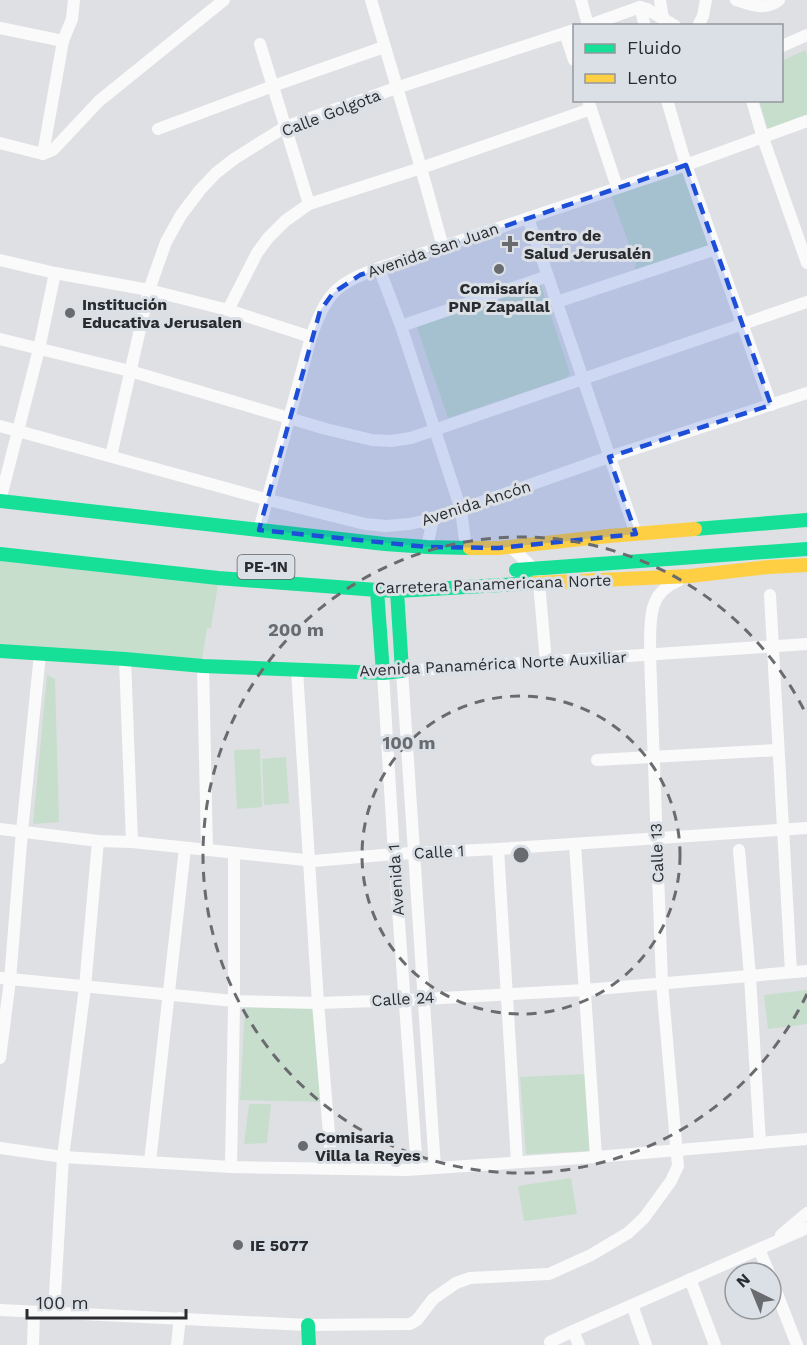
<svg xmlns="http://www.w3.org/2000/svg" width="807" height="1345" font-family="'Work Sans',sans-serif">
<style>
.green{fill:#c7decd}
.lines{fill:none;stroke-linecap:round;stroke-linejoin:round}
.street{stroke:#fafafb;stroke-width:12}
.fast{stroke:#16e098;stroke-width:14}
.slow{stroke:#ffcf43;stroke-width:14}
.marked{fill:#1d4ed8;fill-opacity:0.2;stroke:#1d4ed8;stroke-width:4.5;stroke-dasharray:12 8;stroke-linejoin:round}
.ring{fill:none;stroke:#696b6e;stroke-width:3;stroke-dasharray:10 8}
.poi-dot{fill:#696b6e;stroke:#dbe0e6;stroke-width:2}
.labels{text-anchor:middle;dominant-baseline:central;stroke-width:6;stroke-linejoin:round;paint-order:stroke}
.shield{fill:#dbe0e6;stroke:#5f6266;stroke-width:1.5}
.shield-label{font-size:15px;font-weight:bold;fill:#2a2c2f}
.street-label{font-size:16px;fill:#2a2c2f;stroke:#dbe0e6}
.poi-label{font-size:16px;font-weight:bold;fill:#2a2c2f;stroke:#dbe0e6;text-anchor:start}
.centre{fill:#696b6e;stroke:#dbe0e6;stroke-width:3}
.ring-label{font-size:18px;text-anchor:middle;font-weight:bold;fill:#696b6e;stroke:#dbe0e6;stroke-width:6;stroke-linejoin:round;paint-order:stroke}
</style>
<rect width="100%" height="100%" fill="#dee0e3"/>
<g class="green">
<polygon points="805,50 807,54 807,115 768,129 759,101 782,100 782,61"/>
<polygon points="682,172 687,175 711,246 634,271 636,263 611,195"/>
<polygon points="541,285 570,374 566,378 448,418 416,325"/>
<polygon points="0,560 218,584 211,628 207,628 202,660 0,645"/>
<polygon points="47,675 55,679 59,822 33,824"/>
<polygon points="260,749 262,807 237,809 234,750"/>
<polygon points="286,757 289,803 264,805 262,759"/>
<polygon points="807,990 807,1024 768,1029 764,995"/>
<polygon points="245,1004 315,1008 320,1102 240,1100"/>
<polygon points="588,1074 593,1151 526,1154 520,1077"/>
<polygon points="249,1104 271,1104 267,1143 244,1144"/>
<polygon points="571,1178 577,1214 524,1221 518,1186"/>
</g>
<g class="lines">
<g class="street">
<polyline points="371,0 421,168 443,247"/>
<polyline points="581,0 588,25"/>
<polyline points="660,0 663,19"/>
<path d="M736,0c15,5 30,11 43,0"/>
<polyline points="640,7 645,26"/>
<polyline points="587,26 640,7 647,9 675,26"/>
<polyline points="698,26 703,16 706,0"/>
<polyline points="0,28 63,41"/>
<polyline points="565,33 574,60"/>
<polyline points="260,44 309,204"/>
<polyline points="782,46 807,35"/>
<polyline points="588,100 617,187"/>
<polyline points="667,100 686,165 771,405"/>
<polyline points="752,100 763,138 807,263"/>
<polyline points="158,129 273,86 384,47"/>
<polyline points="0,143 43,154 53,150 99,101 224,0"/>
<polyline points="43,154 63,41 72,19 74,0"/>
<polyline points="528,218 636,534"/>
<polyline points="0,260 55,273 149,290 228,310 311,337"/>
<polyline points="379,268 401,326 461,510 466,548"/>
<polyline points="557,302 716,249"/>
<polyline points="228,310 257,253 268,238 285,221 309,204 421,168 591,109"/>
<polyline points="401,326 548,276"/>
<polyline points="0,339 130,371 326,429 372,440 391,441 411,438 807,302"/>
<polyline points="0,426 269,500 365,524 386,526 409,524 433,519 609,457 807,393"/>
<polyline points="111,456 149,290 166,242 181,215 200,190 216,173 234,159 285,127 396,88 574,30"/>
<polyline points="0,501 39,349 55,273"/>
<path d="M259,530l52,-193c16,-44 24,-53 68,-69l307,-103 121,-44"/>
<polyline points="427,547 433,519"/>
<polyline points="511,547 533,568 539,583 546,662"/>
<polyline points="770,595 791,972"/>
<polyline points="125,659 132,842"/>
<polyline points="203,666 207,850"/>
<polyline points="297,670 318,1003 332,1169"/>
<polyline points="383,673 394,854 417,1169"/>
<polyline points="597,760 778,750"/>
<polyline points="0,829 98,841 132,842 314,861 394,854 498,849 807,828"/>
<polyline points="575,844 596,1157"/>
<polyline points="498,849 517,1162"/>
<polyline points="739,850 750,976 760,1143"/>
<polyline points="0,978 234,1001 318,1003 406,1000 585,990 807,971"/>
<polyline points="0,1058 10,980 22,831 40,654"/>
<polyline points="0,1148 63,1157 231,1167 407,1170 596,1157 807,1139"/>
<polyline points="150,1162 185,848"/>
<polyline points="231,1167 234,1006 234,853"/>
<polyline points="435,1168 402,671 807,644"/>
<polyline points="781,1235 807,1213"/>
<polyline points="759,1249 769,1273"/>
<polyline points="771,1278 797,1345"/>
<polyline points="690,1279 715,1345"/>
<polyline points="632,1305 646,1345"/>
<path d="M0,1310l308,15 102,-1 7,-4 16,-21 23,-16 14,-5 79,-4 42,-19 37,-22 16,-15 27,-37 7,-15 -16,-183 -12,-328c1,-30 -5,-61 28,-74"/>
<polyline points="54,1313 63,1157 85,987 98,841"/>
<polyline points="573,1331 579,1345"/>
<polyline points="550,1342 573,1331 807,1228"/>
<polyline points="33,1345 34,1312"/>
<polyline points="177,1345 180,1318"/>
</g>
<g class="fast">
<polyline points="0,501 385,544 427,547 470,548"/>
<polyline points="695,529 807,520"/>
<polyline points="0,554 218,578 377,590 397,591 534,583"/>
<polyline points="516,570 807,549"/>
<polyline points="377,590 383,673"/>
<polyline points="0,651 125,659 203,666 383,673 402,671 397,591"/>
<polyline points="308,1325 309,1345"/>
</g>
<g class="slow">
<polyline points="470,548 499,548 609,536 695,529"/>
<polyline points="534,583 690,576 769,567 807,565"/>
</g>
</g>
<path class="marked" d="M686,165l85,240 -162,52 27,77 -137,14 -72,-1 -168,-17 61,-219 13,-18 27,-18z"/>
<g class="ring">
<circle cx="521" cy="855" r="159"/>
<path d="M807 994A318 318 0 1 1 807 716"/>
</g>
<g class="poi-dot">
<path d="M507 235h6v6h6v6h-6v6h-6v-6h-6v-6h6z"/>
<circle cx="499" cy="269" r="6"/>
<circle cx="70" cy="313" r="6"/>
<circle cx="303" cy="1146" r="6"/>
<circle cx="238" cy="1245" r="6"/>
</g>
<g class="labels">
<rect class="shield" x="237.5" y="555" width="57" height="24" rx="4.5"/>
<g class="shield-label">
<text x="266" y="567">PE-1N</text>
</g>
<g class="street-label">
<text transform="translate(331 113) rotate(-21)">Calle Golgota</text>
<text transform="translate(433 250) rotate(-19)">Avenida San Juan</text>
<text transform="translate(476 503) rotate(-18)">Avenida Ancón</text>
<text transform="translate(493 584) rotate(-2)">Carretera Panamericana Norte</text>
<text transform="translate(493 664) rotate(-3)">Avenida Panamérica Norte Auxiliar</text>
<text transform="translate(439 852) rotate(-3)">Calle 1</text>
<text transform="translate(657 853) rotate(-92)">Calle 13</text>
<text transform="translate(396 880) rotate(-94)">Avenida 1</text>
<text transform="translate(403 999) rotate(-3)">Calle 24</text>
</g>
<g class="poi-label">
<text x="524" y="235">Centro de<tspan x="524" dy="18">Salud Jerusalén</tspan></text>
<text x="499" y="288" text-anchor="middle">Comisaría<tspan x="499" dy="18">PNP Zapallal</tspan></text>
<text x="82" y="304">Institución<tspan x="82" dy="18">Educativa Jerusalen</tspan></text>
<text x="315" y="1137">Comisaria<tspan x="315" dy="18">Villa la Reyes</tspan></text>
<text x="250" y="1245">IE 5077</text>
</g>
</g>
<circle cx="521" cy="855" r="9" class="centre"/>
<g class="ring-label">
<text x="296" y="636">200 m</text>
<text x="409" y="749">100 m</text>
</g>
<rect x="573" y="24" width="210" height="78" fill="#dbe0e6" stroke="#94989d" stroke-width="1.5"/>
<rect x="585" y="44" width="30" height="9" fill="#16e098" stroke="#94989d" stroke-width="1.5"/>
<text x="627" y="54" font-size="18" fill="#2a2c2f">Fluido</text>
<rect x="585" y="74" width="30" height="9" fill="#ffcf43" stroke="#94989d" stroke-width="1.5"/>
<text x="627" y="84" font-size="18" fill="#2a2c2f">Lento</text>
<g transform="translate(753 1291) rotate(317)"><circle r="28" fill="#dbe0e6" stroke="#94989d" stroke-width="1.5"/>
<path d="M0-4.5L10 22L0 15L-10 22Z" fill="#696b6e"/>
<text y="-9" font-size="16" font-weight="bold" text-anchor="middle" fill="#2a2c2f">N</text>
</g>
<path d="M27 1309v9h159v-9" fill="none" stroke="#2a2c2f" stroke-width="3"/>
<text x="36" y="1309" font-size="18" fill="#2a2c2f" stroke="#dbe0e6" stroke-width="4.5" paint-order="stroke">100 m</text>
</svg>
